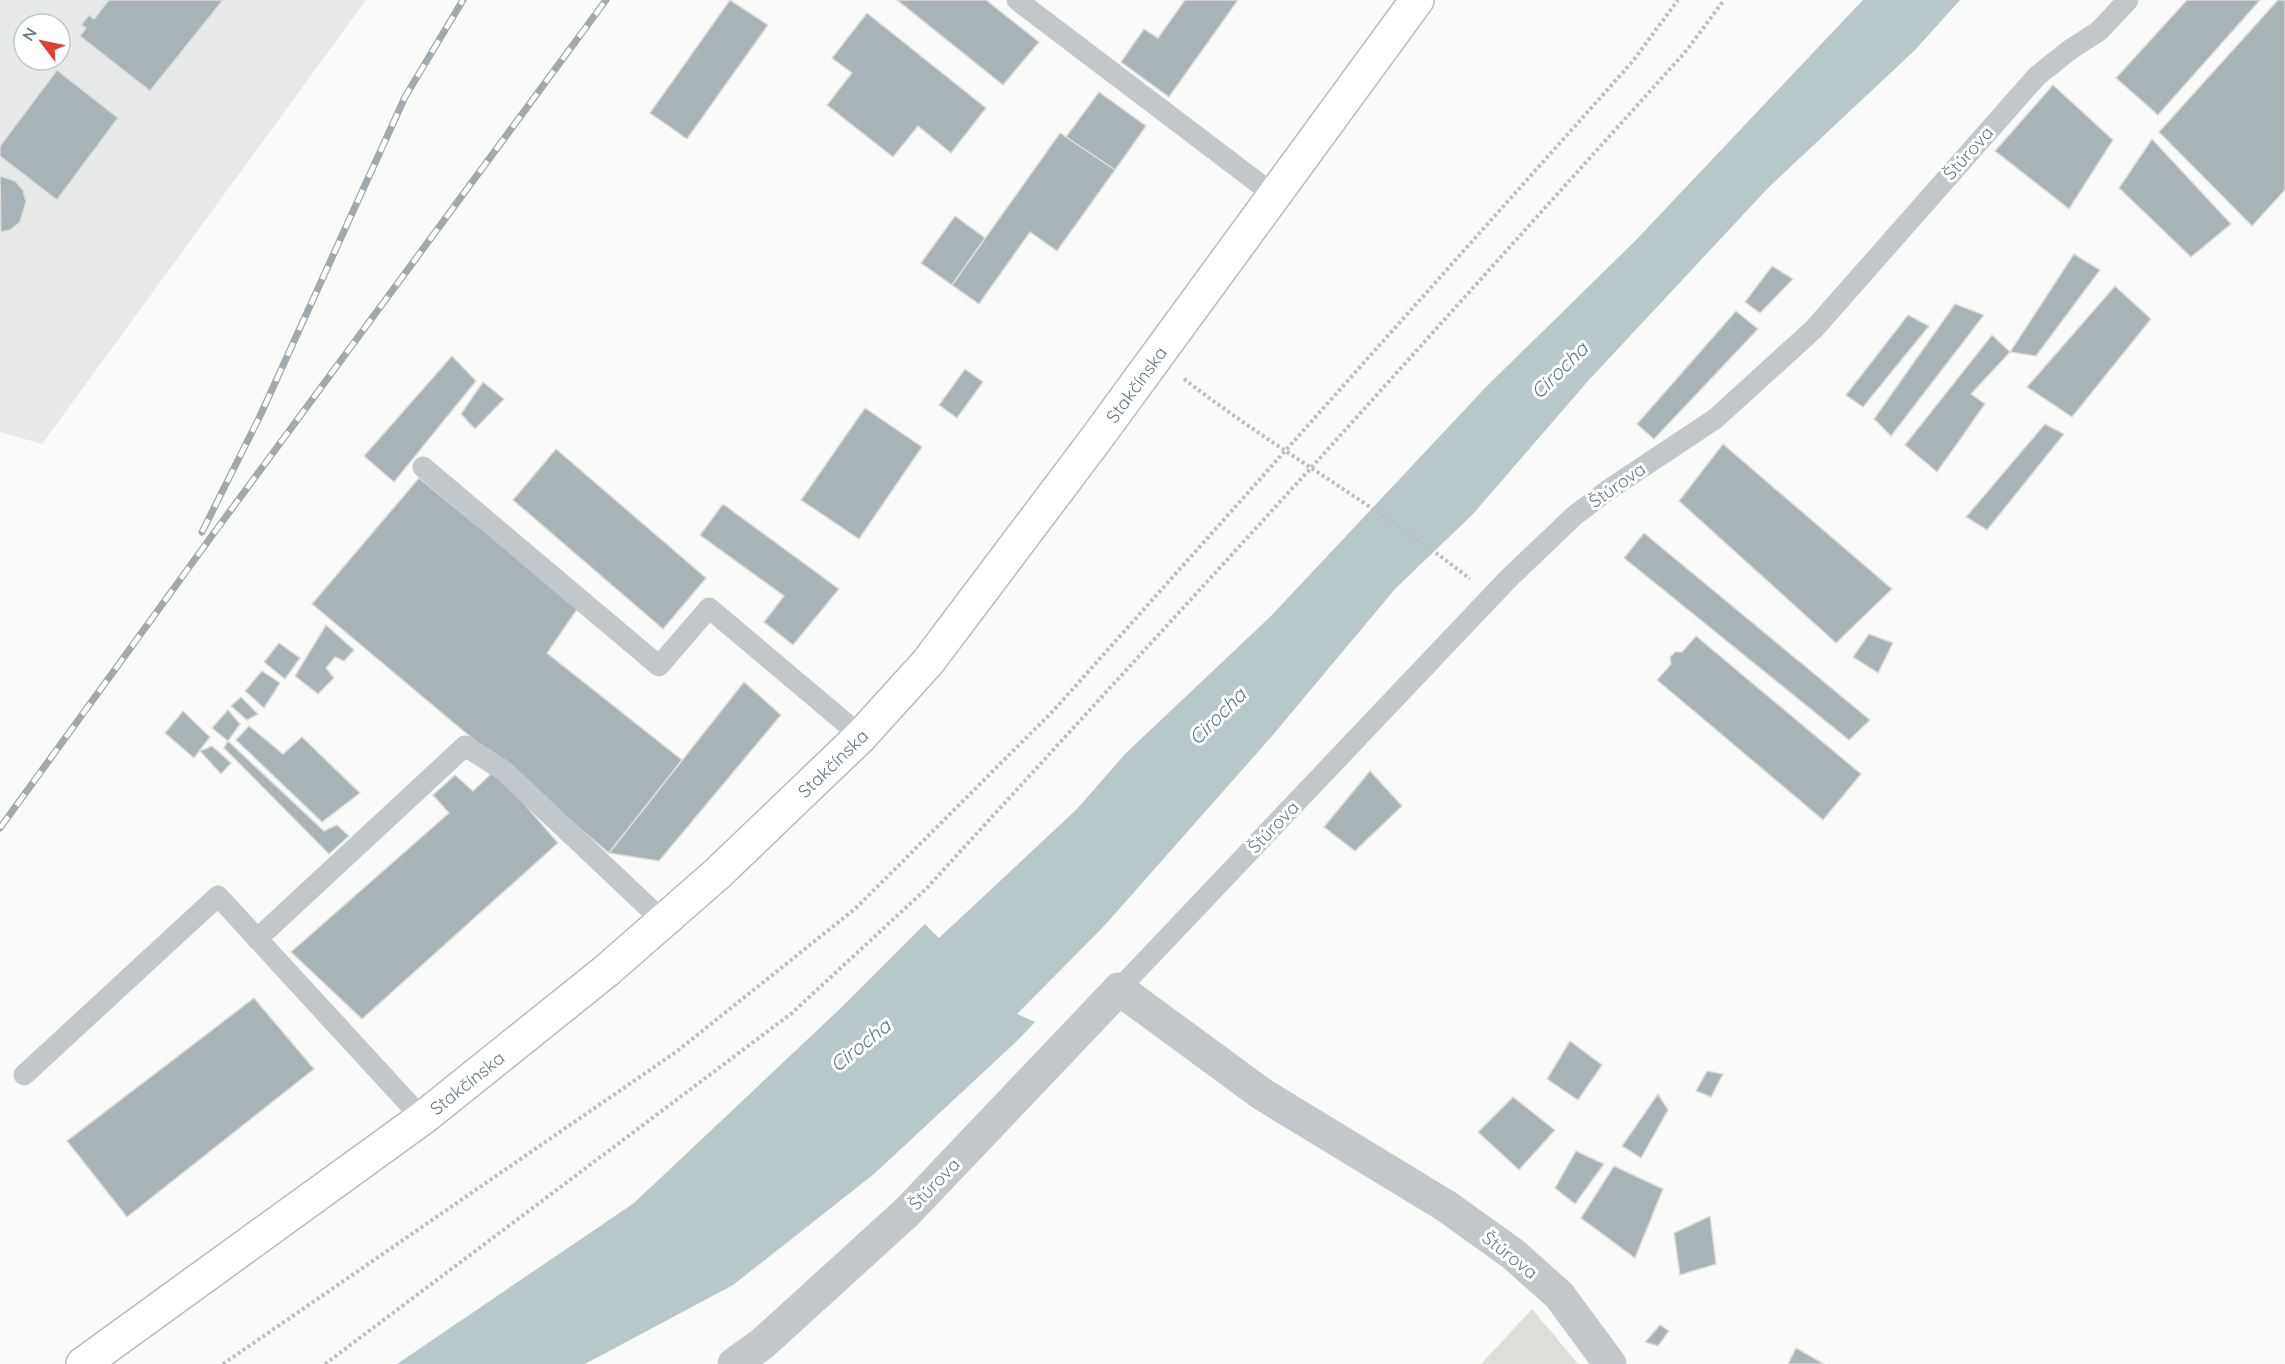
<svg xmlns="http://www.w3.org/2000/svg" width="2285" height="1364" font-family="Quicksand,sans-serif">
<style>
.built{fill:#e8eae9;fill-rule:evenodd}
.green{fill:#dbdfd7}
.water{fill:#b8c7c9}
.building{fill:#a8b3b7;stroke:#dcdcda;stroke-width:1.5}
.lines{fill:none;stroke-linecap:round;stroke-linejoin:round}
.primary-casing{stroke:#b5bbbe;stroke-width:36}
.path{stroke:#bbc0c2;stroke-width:4;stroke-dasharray:3 3;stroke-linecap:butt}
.service{stroke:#c1c7ca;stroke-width:21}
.minor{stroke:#c1c7ca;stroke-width:33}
.primary{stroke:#fff;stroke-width:33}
.rail-casing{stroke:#a0aaae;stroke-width:7}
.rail{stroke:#fff;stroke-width:4.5;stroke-dasharray:14;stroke-linecap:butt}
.labels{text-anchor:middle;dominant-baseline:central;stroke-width:6;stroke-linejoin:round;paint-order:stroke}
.street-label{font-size:18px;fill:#657a82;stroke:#fff}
.water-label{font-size:20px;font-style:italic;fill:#60787c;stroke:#fff}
</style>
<rect width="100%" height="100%" fill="#fafaf8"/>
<path class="built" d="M0,0h366l-324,444 -42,-12zM24,24h36v36h-36z"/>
<polygon class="green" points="1532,1309 1578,1364 1481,1364"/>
<polygon class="water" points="1863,0 1960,0 1915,50 1768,188 1588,381 1473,514 1395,589 1272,736 1105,925 1017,1014 1035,1022 1019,1039 874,1174 733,1285 585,1364 397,1364 634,1203 843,1006 925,924 939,938 1077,809 1125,754 1271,616 1486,387 1636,240"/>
<g class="building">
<polygon points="109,0 223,0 150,91 80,36 86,28 81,25 89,15 94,19"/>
<polygon points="730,0 768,25 687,139 650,113"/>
<polygon points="897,0 986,0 1039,42 1003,85"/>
<polygon points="1185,0 1238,0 1169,97 1121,62 1144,29 1158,38"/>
<polygon points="2187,0 2260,0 2158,115 2116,78"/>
<polygon points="2278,0 2285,0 2285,190 2252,226 2159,132"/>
<polygon points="867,13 986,108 951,153 918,126 893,157 827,105 852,73 832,58"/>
<polygon points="57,70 118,118 57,200 0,156 0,146"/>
<polygon points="2053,85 2113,140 2069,209 1995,151"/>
<polygon points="1099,92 1146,126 1115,170 1066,137"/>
<polygon points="1060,133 1115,170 1057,251 1030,232 979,304 952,285"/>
<polygon points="2152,139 2231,224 2191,257 2119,188"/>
<polygon points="0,176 15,181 23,190 26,202 20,222 10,230 1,232"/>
<polygon points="955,216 985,238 952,285 921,263"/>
<polygon points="2074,254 2100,270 2036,356 2010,352"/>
<polygon points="1772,266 1793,279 1760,313 1745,302"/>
<polygon points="2115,286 2151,319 2072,417 2027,387"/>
<polygon points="1955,304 1984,315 1891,436 1874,419"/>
<polygon points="1736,311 1758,329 1654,439 1637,424"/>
<polygon points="1908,315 1929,326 1863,407 1846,395"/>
<polygon points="1992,335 2010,352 1971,394 1985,404 1937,472 1905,445"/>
<polygon points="452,356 476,381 394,482 364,456"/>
<polygon points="965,369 983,382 957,418 939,405"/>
<polygon points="483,382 504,399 475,429 461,414"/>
<polygon points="865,408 922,447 859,539 801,500"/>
<polygon points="2045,424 2064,434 1987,530 1966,517"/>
<polygon points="1723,444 1892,589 1836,643 1679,501"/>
<polygon points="556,449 706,578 663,629 513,500"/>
<polygon points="419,478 578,608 547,653 682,760 609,853 312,604"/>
<polygon points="723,504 839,589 793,645 764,622 784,596 700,535"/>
<polygon points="1644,533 1870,720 1849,740 1624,558"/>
<polygon points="326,625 354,650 344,661 335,657 326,668 334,678 318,694 295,676"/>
<polygon points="1869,634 1893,643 1878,673 1853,657"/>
<polygon points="1696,636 1861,774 1823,820 1657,680 1671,664 1670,657 1675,652 1682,652"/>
<polygon points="279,643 300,658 285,679 264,662"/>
<polygon points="262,671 280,683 264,708 245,691"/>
<polygon points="744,682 781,715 659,861 609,853"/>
<polygon points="241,697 258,714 247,720 231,706"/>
<polygon points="228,710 240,724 228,741 212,728"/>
<polygon points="183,711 210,737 194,758 165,733"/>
<polygon points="249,726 283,754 302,737 360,793 322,822 236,740"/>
<polygon points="228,741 324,831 337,825 349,836 329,854 224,748"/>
<polygon points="212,746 231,763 221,774 200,751"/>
<polygon points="495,770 558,843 362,1019 291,952 449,813 433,795 455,775 473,791"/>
<polygon points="1370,771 1402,806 1355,851 1324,827"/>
<polygon points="254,998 314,1069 127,1217 67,1141"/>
<polygon points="1570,1041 1602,1065 1578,1100 1547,1079"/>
<polygon points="1707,1071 1723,1074 1711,1097 1696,1091"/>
<polygon points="1658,1094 1668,1110 1641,1158 1622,1146"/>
<polygon points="1513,1097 1555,1130 1519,1170 1478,1132"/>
<polygon points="1576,1151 1604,1164 1575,1204 1555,1188"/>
<polygon points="1614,1166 1663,1189 1635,1258 1581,1218"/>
<polygon points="1710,1216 1716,1264 1680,1275 1674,1233"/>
<polygon points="1660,1325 1669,1331 1658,1346 1645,1342"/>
<polygon points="1796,1348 1824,1364 1788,1364"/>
</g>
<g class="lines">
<defs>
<g id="primary">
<path id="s1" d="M83,1364l341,-247 182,-146 111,-97 144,-138 67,-74 168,-223 321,-439"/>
</g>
</defs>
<use href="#primary" class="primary-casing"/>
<g class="path">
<path d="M1184,379c92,71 195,128 286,200"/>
<polyline points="223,1364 676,1052 856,908 1054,710 1633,61 1678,0"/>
<polyline points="325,1364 792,1013 926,889 1311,468 1687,50 1724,0"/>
</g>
<g class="service">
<polyline points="1017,0 1274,195"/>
<polyline points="423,467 659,666 709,608 861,736"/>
<polyline points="257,939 465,746 503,770 664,922"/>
<polyline points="1119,989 1508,579 1574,516 1608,490 1715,419 1814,329 2037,76 2071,49 2099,31 2128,0"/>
<polyline points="24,1075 218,896 422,1118"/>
</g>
<polyline class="minor" points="734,1364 762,1344 907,1212 1119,989 1262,1094 1446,1206 1513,1254 1559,1295 1610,1364"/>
<use href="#primary" class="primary"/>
<defs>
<g id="rail">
<polyline points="202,532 260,416 405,97 463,0"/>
<polyline points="0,828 211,537 606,0"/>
</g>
</defs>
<use href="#rail" class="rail-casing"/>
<use href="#rail" class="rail"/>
</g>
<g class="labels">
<g class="street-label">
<text transform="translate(1968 153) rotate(-48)">Štúrova</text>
<text stroke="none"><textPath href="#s1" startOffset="1448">Stakčínska</textPath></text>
<text transform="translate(1617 485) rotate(-35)">Štúrova</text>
<text stroke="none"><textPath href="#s1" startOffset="962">Stakčínska</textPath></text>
<text transform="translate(1273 827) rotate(-46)">Štúrova</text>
<text stroke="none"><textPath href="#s1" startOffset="476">Stakčínska</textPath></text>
<text transform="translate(934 1184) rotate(-46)">Štúrova</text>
<text transform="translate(1510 1255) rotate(38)">Štúrova</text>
</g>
<g class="water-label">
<text transform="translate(1559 370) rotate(-45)">Cirocha</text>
<text transform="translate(1217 716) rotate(-45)">Cirocha</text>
<text transform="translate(860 1045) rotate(-39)">Cirocha</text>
</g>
</g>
<g transform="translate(42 42) rotate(302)"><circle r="28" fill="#ffffff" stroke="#c1cacd" stroke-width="1.5"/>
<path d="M0-4.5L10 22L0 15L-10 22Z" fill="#e03f31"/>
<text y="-9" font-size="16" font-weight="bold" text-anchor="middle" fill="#657a82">N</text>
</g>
</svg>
